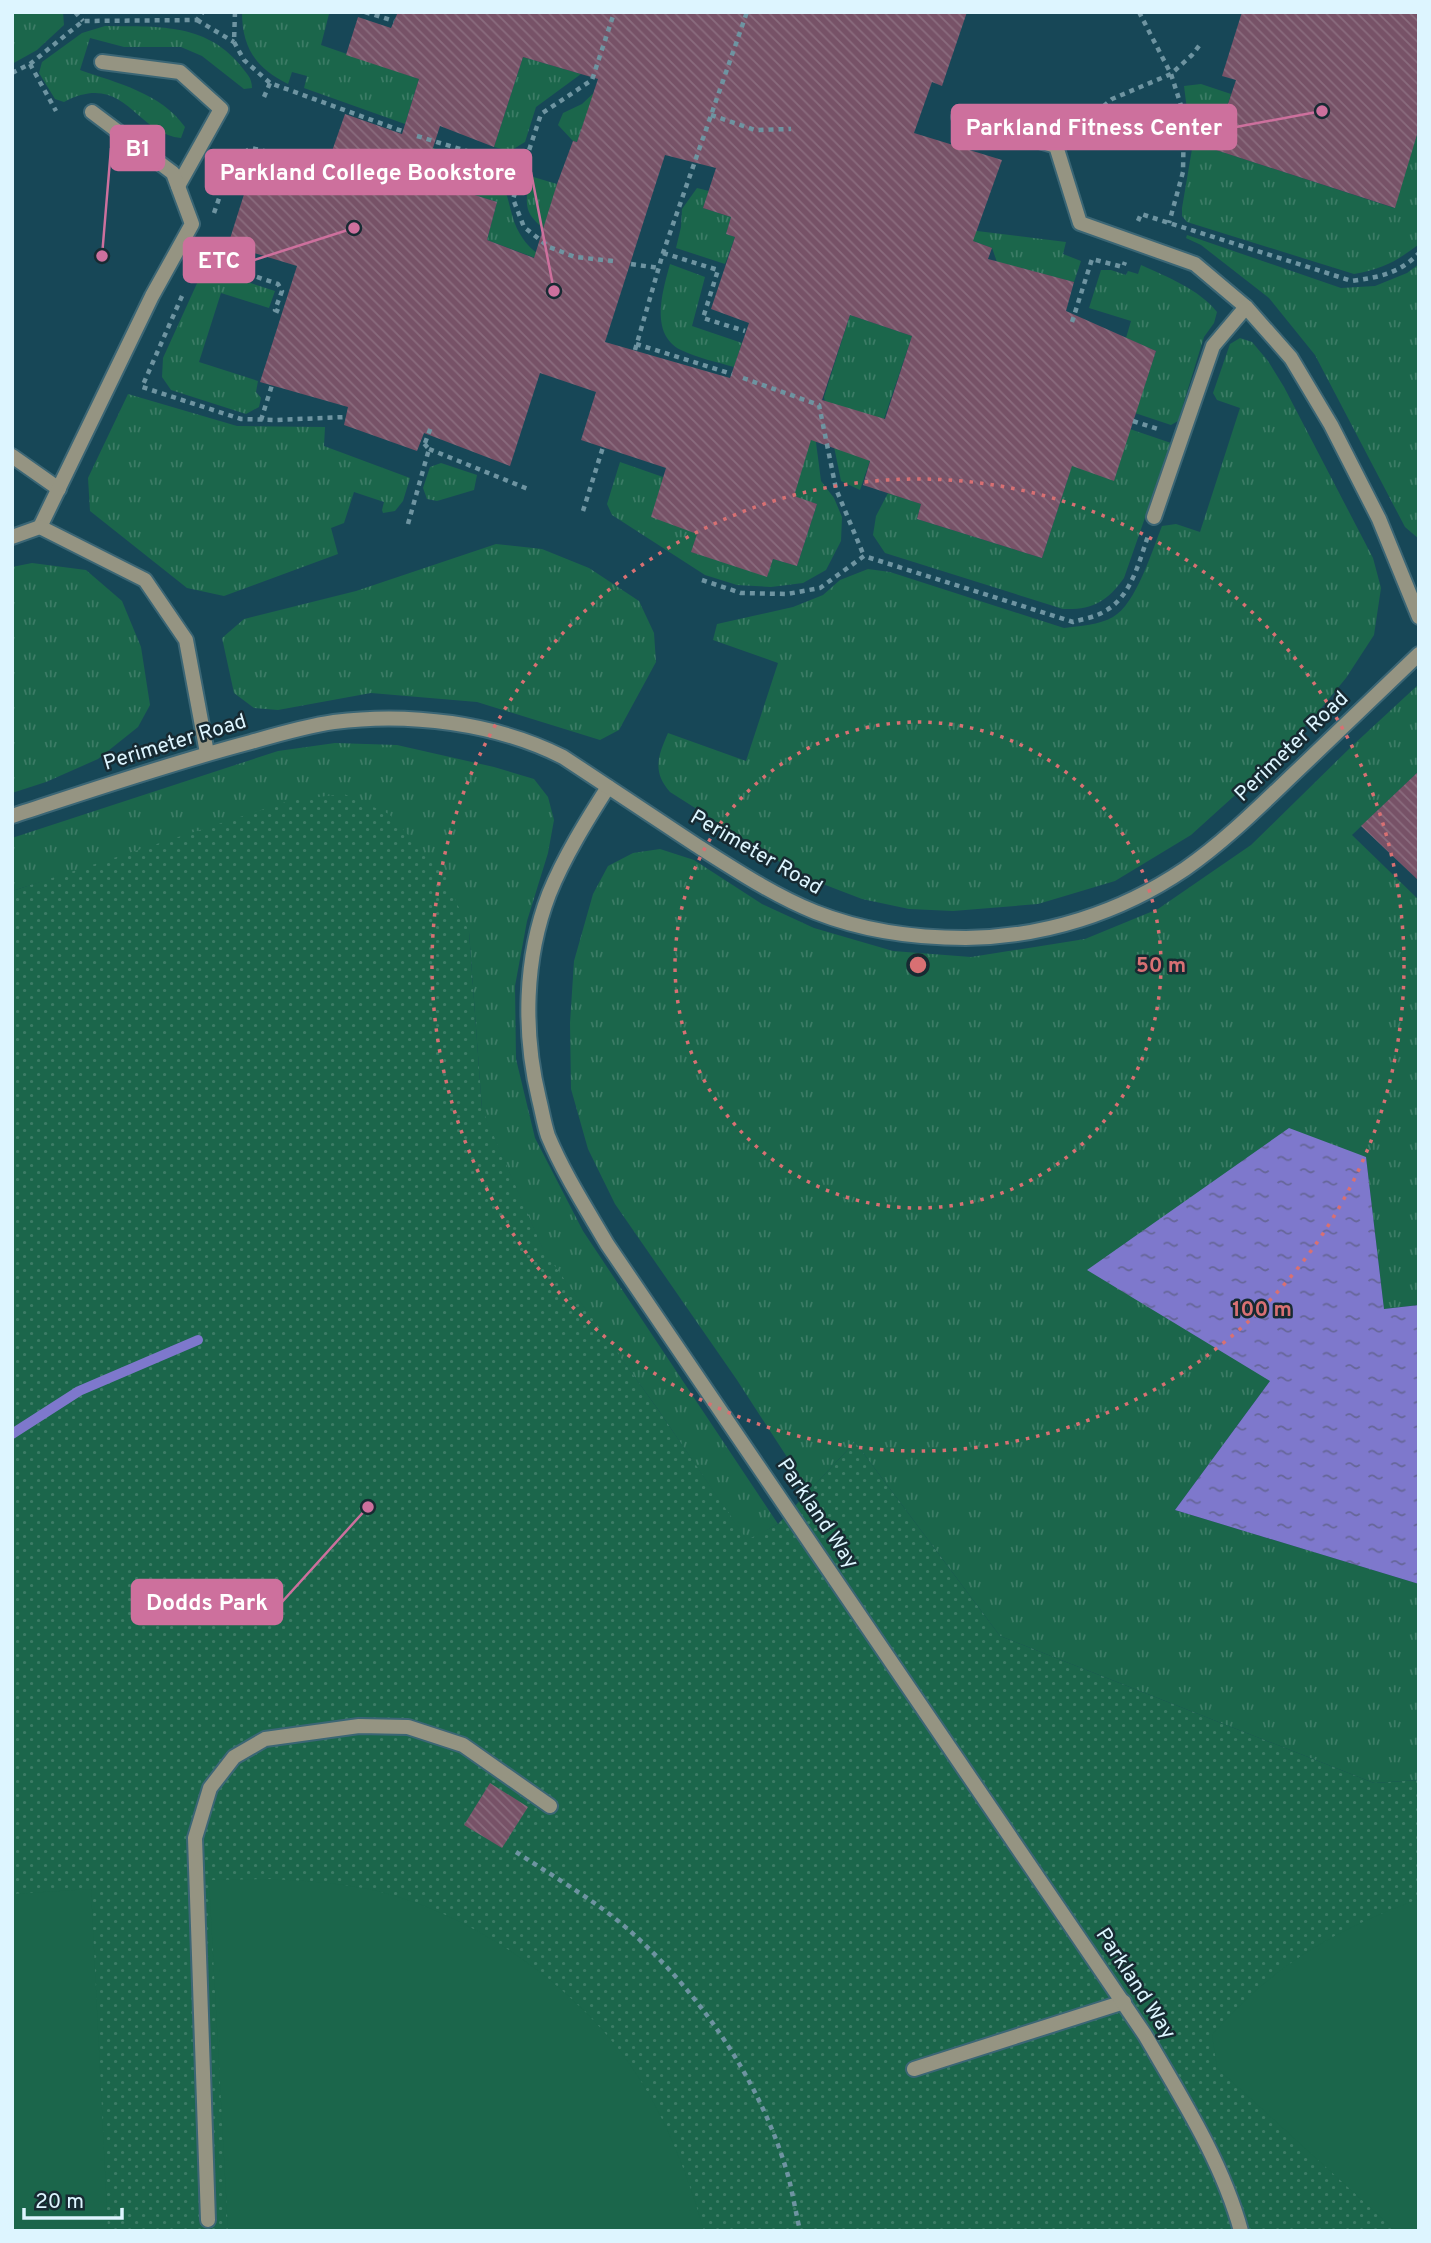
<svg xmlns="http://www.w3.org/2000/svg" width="1431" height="2243" font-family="Overpass,sans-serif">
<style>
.grass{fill:url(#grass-tufts)}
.park{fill:url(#park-dots)}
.garden{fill:#1b664b}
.water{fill:url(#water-ripples)}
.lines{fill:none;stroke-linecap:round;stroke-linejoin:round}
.stream{stroke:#7e78cc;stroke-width:10}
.building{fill:url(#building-back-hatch);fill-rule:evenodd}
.lane-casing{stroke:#3b6675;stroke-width:18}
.street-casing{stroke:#3b6675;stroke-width:18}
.path{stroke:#6e94a1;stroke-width:4.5;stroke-dasharray:5 5;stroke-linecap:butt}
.lane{stroke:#959482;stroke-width:14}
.street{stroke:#959482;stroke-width:14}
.ring{fill:none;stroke:#d87073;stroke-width:3.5;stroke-dasharray:3.5 7}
.labels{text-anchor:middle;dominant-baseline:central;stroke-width:5;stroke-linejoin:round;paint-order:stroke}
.street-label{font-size:21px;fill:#ddf5ff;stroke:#172a32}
.centre{fill:#d87073;stroke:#172a32;stroke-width:3.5}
.ring-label{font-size:21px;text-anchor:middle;font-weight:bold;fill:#d87073;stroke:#172a32;stroke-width:5;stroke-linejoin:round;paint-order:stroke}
.leader{fill:none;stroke:#cd709d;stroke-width:2.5}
.callout-dot{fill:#cd709d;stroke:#172a32;stroke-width:2.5}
.callout{fill:#cd709d;stroke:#cd709d;stroke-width:2.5}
.callout-label{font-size:23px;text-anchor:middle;font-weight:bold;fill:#fff}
</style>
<defs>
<pattern id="grass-tufts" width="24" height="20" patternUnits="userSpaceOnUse" patternTransform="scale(1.75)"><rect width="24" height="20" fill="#1b664b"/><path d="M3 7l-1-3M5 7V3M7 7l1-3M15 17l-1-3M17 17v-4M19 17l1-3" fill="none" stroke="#3c7c66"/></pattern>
<pattern id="park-dots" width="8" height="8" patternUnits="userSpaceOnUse" patternTransform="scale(1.75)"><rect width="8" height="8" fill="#1b664b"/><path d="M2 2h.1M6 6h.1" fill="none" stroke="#3c7c66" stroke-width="1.8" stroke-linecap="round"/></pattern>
<pattern id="water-ripples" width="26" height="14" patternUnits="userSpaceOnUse" patternTransform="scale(1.75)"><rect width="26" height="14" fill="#7e78cc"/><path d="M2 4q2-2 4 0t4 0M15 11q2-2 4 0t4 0" fill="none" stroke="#669"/></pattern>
<pattern id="building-back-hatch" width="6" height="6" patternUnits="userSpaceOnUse" patternTransform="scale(1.75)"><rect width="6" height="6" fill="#775267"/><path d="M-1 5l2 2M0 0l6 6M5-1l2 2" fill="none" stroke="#8a6c7e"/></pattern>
</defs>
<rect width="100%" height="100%" fill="#174757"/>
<g class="grass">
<polygon points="12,12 63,12 64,25 37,50 12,64"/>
<path d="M242,12h81l6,2 -8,31 98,34 -14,45 -101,-36 3,-12 -15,-4 -4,12c-32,-16 -46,-36 -46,-72z"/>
<path d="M105,26c50,1 100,-4 135,39 6,8 12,12 12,23l-8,1 -42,-33 -21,-9h-57l-34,-9 -10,32c37,13 81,23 105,57l-4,11c-46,-4 -56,-68 -117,-36l-9,-3 -16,-26 3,-11 40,-29z"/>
<polygon points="523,57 581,74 536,107 525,142 510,151 494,147"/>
<path d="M1201,84l30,10 -18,55 181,59 25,-80v116c-23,18 -37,25 -65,30l-167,-52 -5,-6v-8l10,-59 -8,-63z"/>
<polygon points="600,87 593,122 585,119 577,142 573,141 558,125 563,113 582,104"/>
<path d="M433,148c28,10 63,16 74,48 6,20 6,31 21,49 12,15 58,31 77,39l-118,-44 10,-38 -74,-23z"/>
<path d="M530,176l27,8 -3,53c-28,-22 -31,-25 -24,-61z"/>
<polygon points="697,188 709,191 703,208 731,217 726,234 735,237 725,264 676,248 681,227 682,209"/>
<polygon points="966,227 977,231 1066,242 1063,254 1081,261 1074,282 997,262 992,248 962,237"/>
<polygon points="1187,235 1341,288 1375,286 1407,273 1419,264 1419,539 1405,527 1315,355 1269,298 1201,245 1186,238"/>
<path d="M670,264l35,13 -13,49 50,17 -8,24c-17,-5 -37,-9 -53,-17 -32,-16 -18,-60 -11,-86z"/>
<path d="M1141,265c26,12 58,24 76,47l-3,11 -10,14 -26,84 -7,4 -36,-12 21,-62 -30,-13 5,-17 -42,-13 12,-38h10l15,5 2,-4 10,3z"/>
<polygon points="204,268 275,291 269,308 221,293 199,362 258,381 256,392 261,398 259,407 246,414 171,390 162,377 163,358"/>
<polygon points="850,315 912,336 860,490 841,481 824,397"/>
<path d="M1240,338l12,4 16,19 16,26 89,171 8,30 -7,47 -28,43 -32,39 -60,61 -63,57 -76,46 -77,23 -85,7 -44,-2 -47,-10 -60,-23 -132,-84c-18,-20 -12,-36 -2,-59l78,28 32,-98 -65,-23 4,-16 76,-17 30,-12 17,-15 28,-11 22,3 174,56c16,-2 35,-3 49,-11 23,-13 39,-66 49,-91l14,-2 24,8 40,-124 -23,-8 -4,-7 17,-49z"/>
<polygon points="128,394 237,426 325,427 324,446 410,478 403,501 395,511 383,513 382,510 384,502 354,492 344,523 331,528 338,554 224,596 187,588 90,511 88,478"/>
<polygon points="814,427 821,481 834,498 842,517 841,541 826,570 803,583 771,587 737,585 705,575 612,515 607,504 620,462 663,477 697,534 692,552 767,576 773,559 797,566 817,504 779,492"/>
<path d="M1130,429l41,14 -47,135c-17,24 -32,32 -61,31l-178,-56 -12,-18 3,-19 12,-23 33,11 -4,15 125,39 27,-83 -11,-4z"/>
<polygon points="441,463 477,475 474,490 437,501 427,499 423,488 430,467"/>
<polygon points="496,544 542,549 589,568 639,601 654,633 656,662 619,730 600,740 477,702 371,693 278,710 254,708 234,693 222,638 244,619 356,591"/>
<polygon points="32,563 86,570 122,601 141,647 150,705 138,727 98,759 46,782 12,793 12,567"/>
<polygon points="1419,684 1419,771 1352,835 1419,900 1419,1305 1384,1309 1366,1157 1270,1381 1175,1510 1419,1584 1419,1780 1374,1783 1000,1636 855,1442 809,1491 737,1380 615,1204 588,1149 571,1089 570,1023 574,961 593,894 608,866 633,853 660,849 694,860 762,904 814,928 893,951 971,957 1085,939 1158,909 1251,845 1351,747"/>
<polygon points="335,743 397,745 494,767 534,779 548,797 554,820 548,853 527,921 515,986 516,1059 535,1138 583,1231 778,1524 747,1541 657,1408 544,1252 482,1110 469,932 128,855 12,891 12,838 278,751"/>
</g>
<polygon class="park" points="344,794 389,814 446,877 469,932 482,1109 544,1251 657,1408 747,1540 778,1524 855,1442 1000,1636 1374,1783 1419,1780 1419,2231 12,2231 12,891 292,800"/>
<g class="garden">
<path d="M271,1879c36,2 71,4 106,12 99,24 204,98 260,184 31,48 51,101 67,156h-476l-19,-351z"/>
<polygon points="91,1889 108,2231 12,2231 12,1894"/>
<path d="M1419,1899v332h-23l-179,-163 -5,-33c12,-13 24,-27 38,-39 48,-45 108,-75 169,-97z"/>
</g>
<polygon class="water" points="1289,1128 1366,1157 1384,1309 1419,1305 1419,1584 1175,1510 1270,1381 1087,1270"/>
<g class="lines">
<polyline class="stream" points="12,1434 79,1391 198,1340"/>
</g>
<g class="building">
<path d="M398,12h569l-25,74 -10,-4 -18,51 88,27 -29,81 19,7 -4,11 86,23 -8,29 90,40 -42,130 -42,-15 -30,92 -125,-39 4,-15 -58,-19 7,-24 -59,-21 -17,56 23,8 -20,62 -24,-7 -6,18 -76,-25 6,-18 -46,-17 15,-49 -85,-28 15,-48 -56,-19 -30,93 -86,-33 -7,18 -73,-26 4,-18 -88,-25 37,-116 -69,-21 29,-92 67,21 21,-60 57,20 17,-55 -73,-24 12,-38 33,11zM523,57l75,22 -21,63 -4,-1 -16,43 -23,74 -47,-18 10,-38 -74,-23 17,-53 54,21zM665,155l51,13 -13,40 28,9 -5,17 9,3 -24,72 38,14 -19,55 -125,-36zM850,315l62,21 -27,83 -63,-19z"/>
<polygon points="1242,12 1419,12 1419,128 1395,208 1213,149 1236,80 1222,76"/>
<polygon points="1419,771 1419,881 1361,826"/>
<polygon points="490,1783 528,1807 502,1848 464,1825"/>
</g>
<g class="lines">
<defs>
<g id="lane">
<polyline points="102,62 180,72 221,109 178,186"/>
<polyline points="959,117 1056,146 1080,223 1195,264 1246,307 1291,358 1331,425 1379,519 1419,617"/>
<polyline points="12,456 59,489"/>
<polyline points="1154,517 1213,346 1246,307"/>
<polyline points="40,527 152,296 192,224 173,173 92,112"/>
<polyline points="12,537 40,527 145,580 186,640 207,753"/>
<polyline points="914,2069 1124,2002"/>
<polyline points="208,2220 195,1838 210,1788 234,1757 265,1739 359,1726 408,1727 463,1745 550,1806"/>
</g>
<g id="street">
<path d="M608,787c-21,33 -44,70 -59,107 -25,65 -26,139 -10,205 3,12 5,25 9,37 16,38 38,72 59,108l538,791c36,62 77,126 96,196"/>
<path d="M12,816c80,-26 159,-53 239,-74 28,-8 55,-16 83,-20 75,-10 162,1 229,35 44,29 88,58 133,88 38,24 77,50 119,67 48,19 99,26 151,26 78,-1 154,-25 219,-69 42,-29 78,-66 115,-101 40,-38 79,-76 119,-114"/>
</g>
</defs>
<use href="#lane" class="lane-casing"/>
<use href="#street" class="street-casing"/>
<g class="path">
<polyline points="75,12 83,21"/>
<polyline points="235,12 234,42 244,60 270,83 402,131"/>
<polyline points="365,12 394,21"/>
<polyline points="1139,12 1171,74 1184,115 1183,172 1169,223"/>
<polyline points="197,20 234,42"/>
<polyline points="30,64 56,111"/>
<polyline points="12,73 30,64 83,21 197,20 203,12"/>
<polyline points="264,97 270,83"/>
<polyline points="711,115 755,130 791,129"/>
<polyline points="1073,132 1112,99 1171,74 1192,55 1202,42"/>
<polyline points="417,136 523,168"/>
<polyline points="214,213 232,161 251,148 334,167"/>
<path d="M1138,221l3,-7 211,67c27,-4 47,-7 67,-28"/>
<polyline points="663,253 718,270 703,318 745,331"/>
<polyline points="200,258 278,284 282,291 275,310 282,313"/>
<polyline points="613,261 575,257 549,247 524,227 513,199 541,114 592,80 614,13"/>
<polyline points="631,264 659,268"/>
<polyline points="182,296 142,387 241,419 276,420 346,417"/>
<polyline points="1072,322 1092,259 1123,267 1125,262"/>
<polyline points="636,344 732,374"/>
<polyline points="635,350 663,253 747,12"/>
<polyline points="743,378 819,405 836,489 864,556"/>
<polyline points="261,420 272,385"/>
<polyline points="1133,421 1161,430"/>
<polyline points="425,443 431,427"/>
<polyline points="429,449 528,489"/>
<polyline points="583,511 603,447"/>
<polyline points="408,524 429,449 421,440"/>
<path d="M702,580l39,13 46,1 33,-6 44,-32 209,66c10,-3 23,-5 32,-11 26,-14 34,-49 43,-75"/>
<path d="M516,1852c38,25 79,48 114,79 72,64 133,154 159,248 4,17 7,34 11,52"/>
</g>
<use href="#lane" class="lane"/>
<use href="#street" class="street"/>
</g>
<g class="ring">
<circle cx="918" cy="965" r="243"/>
<circle cx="918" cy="965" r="486"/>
</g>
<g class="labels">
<g class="street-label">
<text transform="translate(175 743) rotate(-17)">Perimeter Road</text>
<text transform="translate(1292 747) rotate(-44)">Perimeter Road</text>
<text transform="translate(756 853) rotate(30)">Perimeter Road</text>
<text transform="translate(817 1514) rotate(56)">Parkland Way</text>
<text transform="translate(1135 1984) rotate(57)">Parkland Way</text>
</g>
</g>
<circle cx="918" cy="965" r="10" class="centre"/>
<g class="ring-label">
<text x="1161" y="972">50 m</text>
<text x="1262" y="1316">100 m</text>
</g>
<path class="leader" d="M1322 111L1236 127M102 256L111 148M554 291L531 172M354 228L254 260M368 1507L282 1602"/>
<g class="callout-dot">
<circle cx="1322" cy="111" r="7"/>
<circle cx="102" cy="256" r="7"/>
<circle cx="554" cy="291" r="7"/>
<circle cx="354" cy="228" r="7"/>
<circle cx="368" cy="1507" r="7"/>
</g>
<g class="callout">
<rect x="952" y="105" width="284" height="44" rx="7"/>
<rect x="111" y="126" width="53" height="44" rx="7"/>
<rect x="206" y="150" width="325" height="44" rx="7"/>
<rect x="184" y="238" width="70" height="44" rx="7"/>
<rect x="132" y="1580" width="150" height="44" rx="7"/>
</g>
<g class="callout-label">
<text x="1094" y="135">Parkland Fitness Center</text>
<text x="138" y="156">B1</text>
<text x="368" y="180">Parkland College Bookstore</text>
<text x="219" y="268">ETC</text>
<text x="207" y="1610">Dodds Park</text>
</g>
<rect width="1431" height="2243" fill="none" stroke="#ddf5ff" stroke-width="28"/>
<path d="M24 2208v10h98v-10" fill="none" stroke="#ddf5ff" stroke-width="3.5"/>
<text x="35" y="2208" font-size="21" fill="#ddf5ff" stroke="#172a32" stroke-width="5" paint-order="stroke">20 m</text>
</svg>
